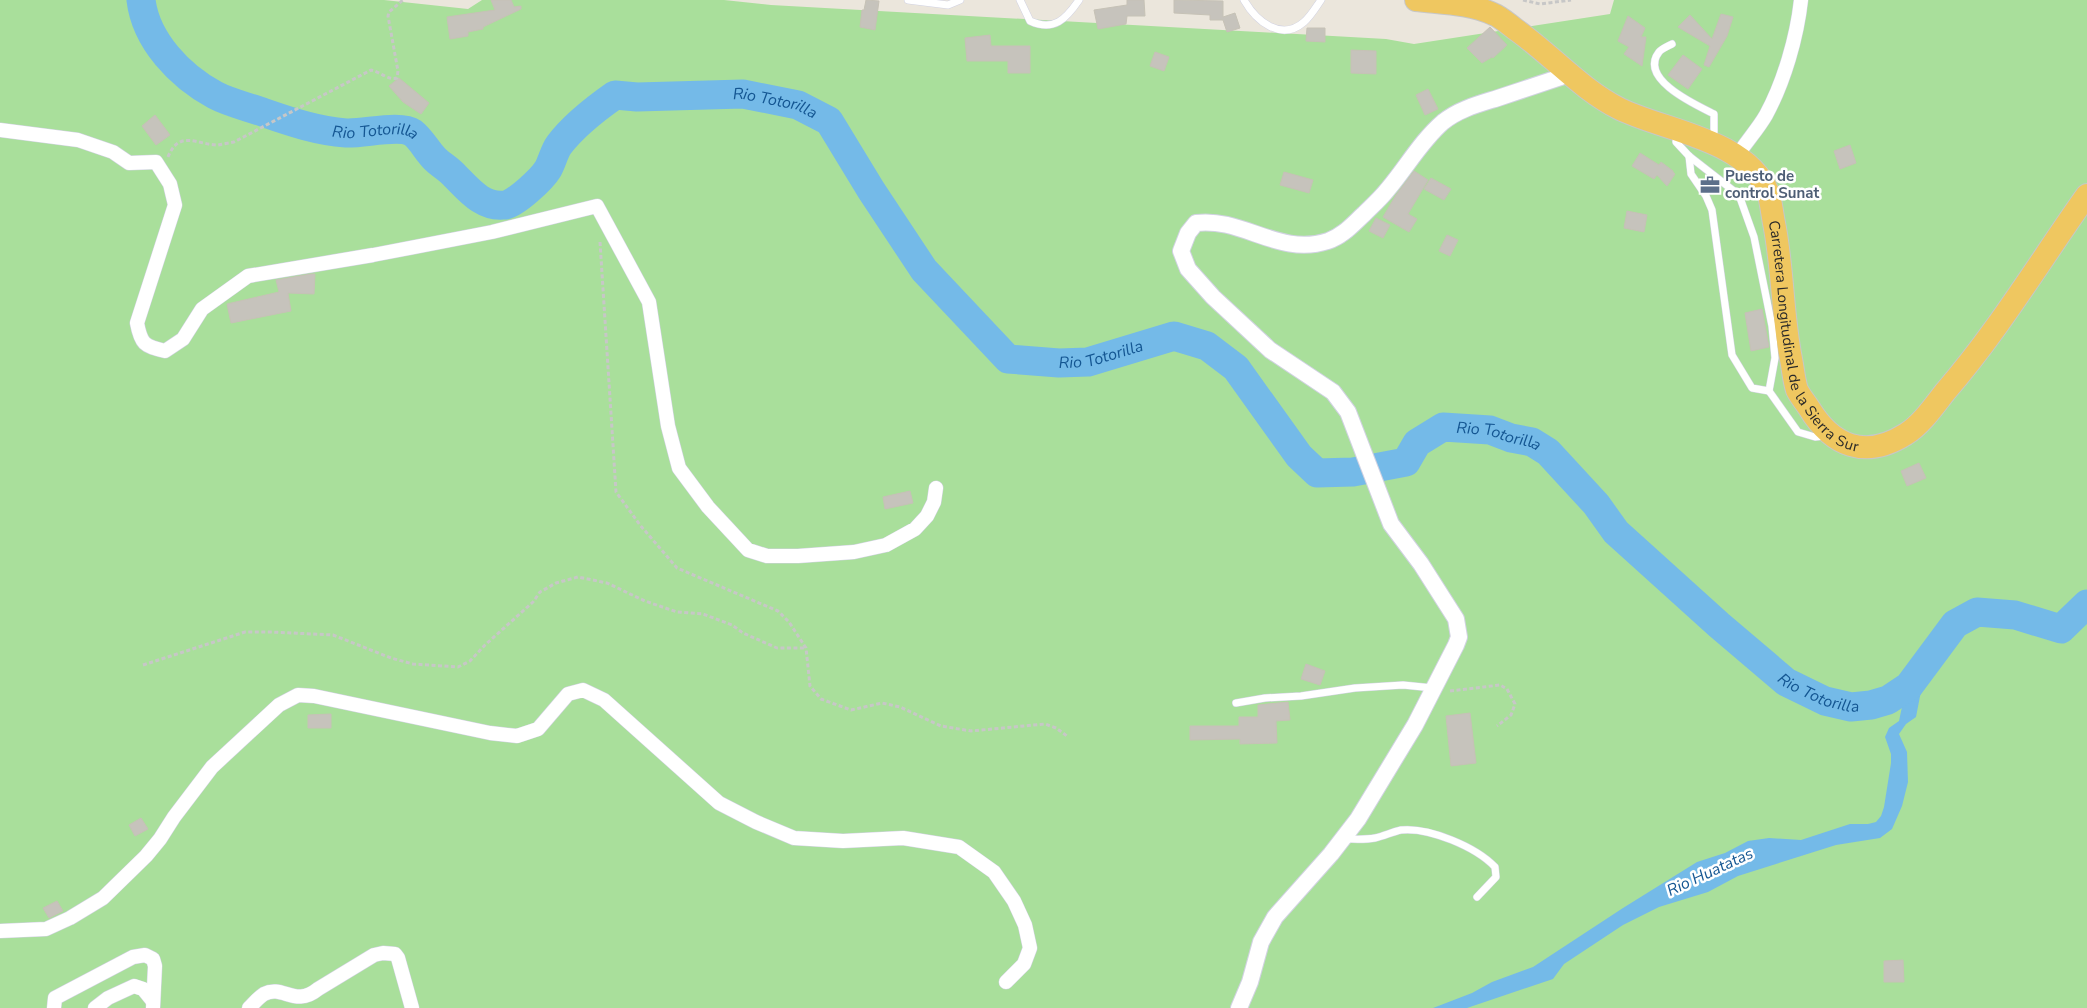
<svg xmlns="http://www.w3.org/2000/svg" width="2087" height="1008" font-family="'Nunito Sans',sans-serif">
<style>
.green{fill:#a9df9b}
.water{fill:#74bae8}
.lines{fill:none;stroke-linecap:round;stroke-linejoin:round}
.river{stroke:#74bae8;stroke-width:29}
.building{fill:#c6c3bc;stroke:#c6c2b6}
.service-casing{stroke:#d1d2e2;stroke-width:8}
.minor-casing{stroke:#d1d2e2;stroke-width:15}
.tertiary-casing{stroke:#d1d2e2;stroke-width:18}
.trunk-casing{stroke:#c7c7c7;stroke-width:24}
.path{stroke:#c7c7c7;stroke-width:3;stroke-dasharray:4 2.5;stroke-linecap:butt}
.service{stroke:#fff;stroke-width:7}
.minor{stroke:#fff;stroke-width:14}
.tertiary{stroke:#fff;stroke-width:16}
.trunk{stroke:#efc760;stroke-width:22}
.labels{text-anchor:middle;dominant-baseline:central;stroke-width:5;stroke-linejoin:round;paint-order:stroke}
.service-label{font-size:15px;font-weight:bold;fill:#4e5e75;stroke:#fff;text-anchor:start}
.street-label{font-size:15px;fill:#292929;stroke:#fff}
.water-label{font-size:16px;font-style:italic;fill:#145692;stroke:#fff}
</style>
<rect width="100%" height="100%" fill="#ebe6dc"/>
<polygon class="green" points="0,0 384,0 468,9 482,0 724,0 771,5 1386,39 1414,44 1610,14 1614,0 2087,0 2087,1008 0,1008"/>
<polygon class="water" points="1922,686 1916,717 1906,724 1899,734 1907,752 1908,782 1902,806 1892,829 1880,838 1836,845 1738,876 1708,892 1659,907 1623,925 1564,964 1553,979 1467,1008 1433,1008 1472,993 1492,982 1533,967 1623,908 1697,862 1725,853 1748,841 1769,838 1801,840 1850,824 1868,824 1876,822 1881,816 1884,807 1891,763 1891,754 1885,737 1889,728 1899,721 1903,702 1902,696"/>
<g class="lines">
<path class="river" id="s1" d="M141,0c5,41 39,76 74,95 15,8 34,12 50,18 26,9 53,18 81,20 18,1 54,-9 67,0 8,6 14,18 22,26 6,6 14,10 20,17 14,14 28,32 50,29 10,-1 37,-26 43,-36 4,-7 6,-17 11,-24 15,-20 36,-36 56,-50l22,2 106,-3 55,11 31,16 42,69 53,80 84,89 51,4 29,-1 86,-26 33,10 29,22 63,88 18,17 36,-1 53,-10 11,-19 26,-16 47,3 21,8 21,4 16,10 48,52 20,28 103,93 67,57 39,19 26,6 20,-2 17,-5 21,-14 46,-62 22,-12 38,3 46,14 26,-25"/>
</g>
<g class="building">
<polygon points="491,0 511,0 514,7 521,6 521,9 483,27 483,29 468,32 468,36 450,39 447,17 495,10"/>
<polygon points="866,0 879,1 875,30 860,27 862,10 864,10"/>
<polygon points="1127,0 1144,0 1145,16 1127,16 1126,24 1098,29 1094,10 1127,5"/>
<polygon points="1174,0 1223,1 1223,17 1235,13 1240,28 1227,32 1223,20 1210,20 1210,15 1174,13"/>
<polygon points="1721,14 1733,17 1727,36 1709,67 1704,65 1710,46 1678,27 1690,15 1712,39"/>
<polygon points="1628,16 1645,28 1641,37 1646,37 1642,66 1624,54 1629,47 1618,41"/>
<polygon points="1490,27 1507,45 1493,58 1492,57 1482,63 1467,48"/>
<polygon points="1307,28 1325,28 1325,42 1306,41"/>
<polygon points="990,35 991,46 1030,46 1030,73 1008,73 1008,61 967,61 965,38"/>
<polygon points="1351,50 1376,51 1376,74 1351,73"/>
<polygon points="1155,52 1169,57 1164,71 1150,66"/>
<polygon points="1683,55 1702,69 1688,89 1668,75"/>
<polygon points="399,78 429,103 421,114 403,102 389,86"/>
<polygon points="1428,89 1438,109 1425,115 1416,95"/>
<polygon points="155,115 170,135 156,145 142,126"/>
<polygon points="1850,145 1856,163 1840,169 1834,151"/>
<polygon points="1640,153 1659,165 1661,162 1673,171 1673,172 1675,174 1667,186 1657,175 1654,179 1632,166"/>
<polygon points="1414,171 1428,180 1408,214 1417,219 1409,232 1383,217 1396,195"/>
<polygon points="1284,172 1313,180 1309,193 1280,185"/>
<polygon points="1431,178 1451,189 1444,200 1424,189"/>
<polygon points="1627,211 1647,215 1644,232 1624,228"/>
<polygon points="1376,218 1390,225 1383,238 1369,231"/>
<polygon points="1447,235 1458,240 1450,256 1439,251"/>
<polygon points="311,274 315,274 314,294 288,293 291,311 231,323 227,304 279,292 276,280"/>
<polygon points="1762,309 1769,347 1751,351 1745,313"/>
<polygon points="1919,463 1926,478 1907,486 1901,471"/>
<polygon points="910,491 913,503 885,509 883,497"/>
<polygon points="1306,664 1325,671 1320,685 1301,679"/>
<polygon points="1288,702 1290,720 1276,721 1277,743 1240,744 1240,739 1190,740 1190,726 1239,726 1239,717 1258,717 1258,705"/>
<polygon points="1470,713 1476,763 1451,766 1446,716"/>
<polygon points="331,714 331,728 308,728 308,715"/>
<polygon points="141,818 148,829 135,836 129,825"/>
<polygon points="57,901 63,911 49,918 43,908"/>
<polygon points="1903,960 1904,982 1884,982 1884,961"/>
</g>
<g class="lines">
<defs>
<g id="service">
<polyline points="908,0 948,5 960,0"/>
<path d="M1020,0l10,21c24,11 36,-2 49,-21"/>
<path d="M1244,0c12,21 37,42 60,22 7,-6 12,-15 17,-22"/>
<path d="M1672,44c-4,2 -11,5 -13,8 -21,27 37,53 55,62v27"/>
<polyline points="1676,133 1676,142 1689,156 1739,195 1754,237 1772,326 1775,358 1769,391 1798,432 1815,437 1825,436"/>
<polyline points="1689,156 1691,174 1706,196 1712,210 1732,355 1752,388 1769,391"/>
<polyline points="1236,703 1265,698 1301,696 1355,688 1403,685 1433,688"/>
<path d="M1344,839c10,0 21,1 31,-1 9,-2 17,-6 26,-8 28,-3 75,17 94,37l1,10 -19,20"/>
</g>
<g id="minor">
<path d="M0,130l78,10 35,12 16,11 27,-1 14,22 5,21 -38,118c4,21 7,23 28,28l18,-12 19,-30 46,-33 125,-21 119,-23 105,-26 52,96 19,124 11,42 29,39 40,43 19,6h31l56,-4 32,-7 29,-16 12,-13 7,-14 2,-14"/>
<path d="M1737,156c9,-14 21,-27 29,-41 18,-33 31,-78 35,-115"/>
<polyline points="0,931 46,929 70,918 103,898 146,856 160,839 174,817 212,767 279,705 298,695 314,696 490,733 517,736 538,729 568,694 583,690 604,700 719,803 756,822 794,838 843,841 903,838 959,847 994,872 1014,901 1025,925 1030,948 1024,964 1006,982"/>
<polyline points="54,1008 55,998 133,957 145,955 153,959 155,966 153,1008"/>
<polyline points="95,1008 108,998 134,986 143,989 152,1000"/>
<path d="M249,1008c5,-5 9,-10 15,-14 19,-10 31,14 54,-5l56,-34 9,-2 12,1 3,4 14,50"/>
</g>
<path id="tertiary" d="M1239,1008l11,-26 11,-40 14,-25 56,-63 27,-35 57,-94 41,-80 3,-8 -3,-18 -35,-55 -30,-40 -43,-112 -15,-20 -63,-42 -57,-53 -25,-28 -7,-18 7,-18 8,-10c47,-6 83,34 132,18 15,-5 25,-17 36,-27 8,-8 17,-16 24,-25 18,-21 33,-48 55,-67 16,-13 36,-18 55,-24 24,-8 48,-16 72,-24"/>
<g id="trunk">
<path id="s2" d="M1416,0c25,3 54,3 77,14 8,3 15,10 22,15 36,25 65,60 105,80 45,22 126,30 148,83 3,9 4,21 6,31 9,45 8,91 17,136 2,10 3,22 6,31 3,6 8,12 12,18 23,38 56,52 97,26 15,-9 28,-28 39,-42 53,-61 95,-131 142,-197"/>
</g>
</defs>
<use href="#service" class="service-casing"/>
<use href="#minor" class="minor-casing"/>
<use href="#tertiary" class="tertiary-casing"/>
<use href="#trunk" class="trunk-casing"/>
<g class="path">
<polyline points="1523,0 1540,4 1571,0"/>
<path d="M168,157c11,-28 30,-12 50,-12 5,-1 11,-2 16,-3l137,-72c9,2 19,11 26,8l1,-7 -10,-55 1,-4 14,-12"/>
<polyline points="600,242 616,492 640,525 677,568 778,611 789,622 806,648 810,686 821,699 851,710 882,703 900,707 941,726 971,731 1045,724 1056,728 1067,736"/>
<polyline points="143,665 245,632 271,632 333,635 391,658 413,664 458,667 470,661 485,645 533,602 540,592 556,583 578,577 607,583 645,601 677,612 703,614 732,625 743,633 777,648 806,648"/>
<polyline points="1450,691 1500,685 1507,689 1515,704 1511,715 1497,726"/>
</g>
<use href="#service" class="service"/>
<use href="#minor" class="minor"/>
<use href="#tertiary" class="tertiary"/>
<use href="#trunk" class="trunk"/>
</g>
<defs>
<symbol id="office-bare" viewBox="-9 -9 18 18"><path d="M-6-3h4V-5.5h4V-3h4V5H-6ZM-1-4.5V-3h2v-1.5ZM-6 0V1H6V0Z" fill="#5c6f8a" stroke="#fff" stroke-width="2.5" paint-order="stroke"/></symbol>
</defs>
<g fill-rule="evenodd">
<use href="#office-bare" x="1696" y="171" width="28" height="28"/>
</g>
<g class="labels">
<g class="service-label">
<text x="1725" y="176">Puesto de<tspan x="1725" dy="17">control Sunat</tspan></text>
</g>
<g class="street-label">
<text stroke="none"><textPath href="#s2" startOffset="570">Carretera Longitudinal de la Sierra Sur</textPath></text>
</g>
<g class="water-label">
<text stroke="none"><textPath href="#s1" startOffset="770">Rio Totorilla</textPath></text>
<text stroke="none"><textPath href="#s1" startOffset="291">Rio Totorilla</textPath></text>
<text stroke="none"><textPath href="#s1" startOffset="1221">Rio Totorilla</textPath></text>
<text stroke="none"><textPath href="#s1" startOffset="1700">Rio Totorilla</textPath></text>
<text stroke="none"><textPath href="#s1" startOffset="2120">Rio Totorilla</textPath></text>
<text transform="translate(1710 872) rotate(-25)">Rio Huatatas</text>
</g>
</g>
</svg>
